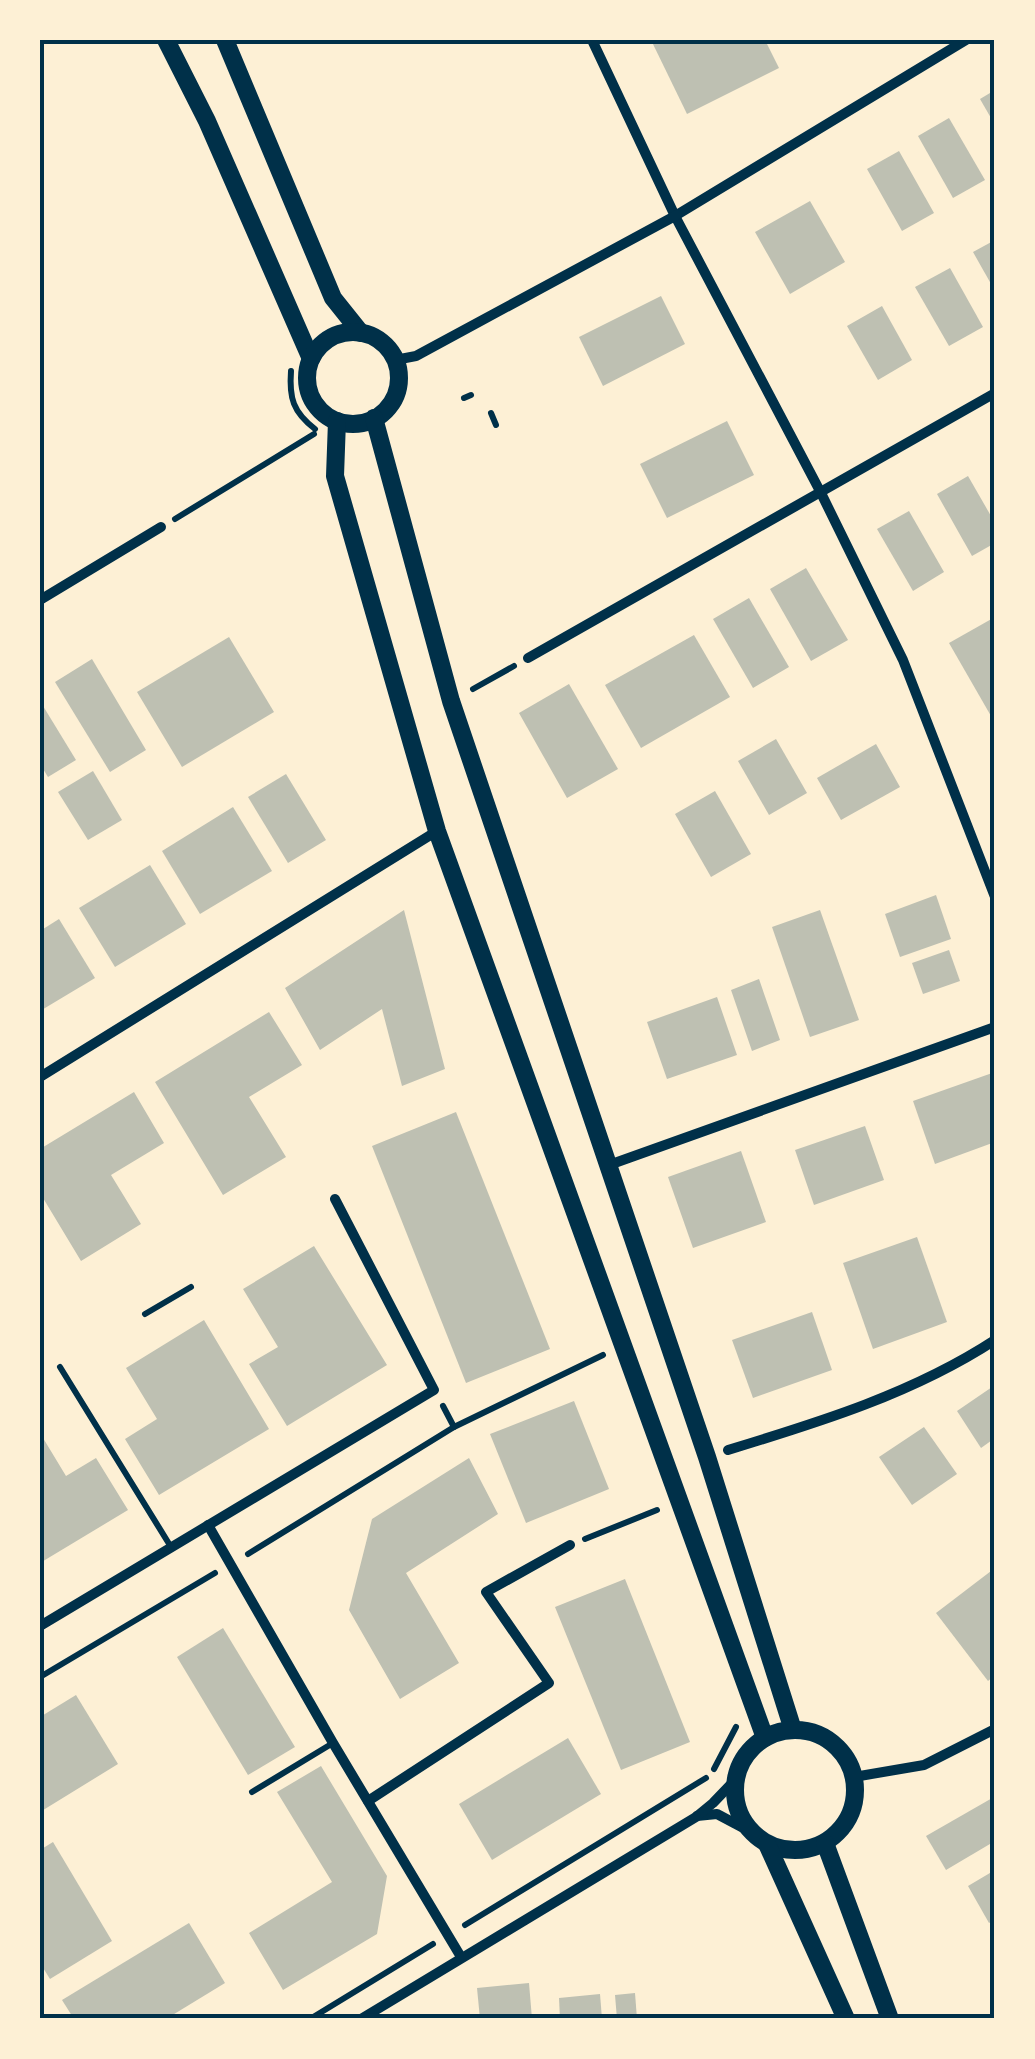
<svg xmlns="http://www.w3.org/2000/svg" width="1035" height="2059" font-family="Helvetica,sans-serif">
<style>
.building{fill:#bec0b2}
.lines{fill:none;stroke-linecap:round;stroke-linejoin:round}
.path{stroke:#003049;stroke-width:6}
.service{stroke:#003049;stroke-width:6}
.minor{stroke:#003049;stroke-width:10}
.tertiary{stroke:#003049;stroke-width:18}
.neatline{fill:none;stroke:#003049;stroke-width:4}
</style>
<rect width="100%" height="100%" fill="#fdf0d5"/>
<g class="building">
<polygon points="651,40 765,40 779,68 687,114"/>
<polygon points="995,90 995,125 980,99"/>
<polygon points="949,118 985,180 953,198 918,136"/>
<polygon points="899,151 934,213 902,231 867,169"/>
<polygon points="810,201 845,262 790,294 755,232"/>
<polygon points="995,240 995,291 973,252"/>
<polygon points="950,268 983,327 949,346 915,287"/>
<polygon points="661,296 685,344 603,386 579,337"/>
<polygon points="882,306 912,360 878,380 847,326"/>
<polygon points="727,421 754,475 667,518 640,464"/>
<polygon points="968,476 995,523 995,543 972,556 937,494"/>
<polygon points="909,511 944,572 913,591 877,529"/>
<polygon points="806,568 848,640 811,661 770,589"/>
<polygon points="749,598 789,667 753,688 713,619"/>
<polygon points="995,617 995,723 949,643"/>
<polygon points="694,635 730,697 641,748 605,685"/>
<polygon points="229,637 274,712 182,767 137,692"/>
<polygon points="92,659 146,750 110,772 55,682"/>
<polygon points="569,684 618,769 567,798 519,713"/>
<polygon points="40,701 76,760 48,777 40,764"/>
<polygon points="776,739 807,793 769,815 738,761"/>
<polygon points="876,744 900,787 841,820 817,778"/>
<polygon points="93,771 122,820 88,840 58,792"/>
<polygon points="286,774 326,840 288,863 248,797"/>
<polygon points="715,791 751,854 711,877 675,814"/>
<polygon points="233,807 272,871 200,914 162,851"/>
<polygon points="150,865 186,924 115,967 79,908"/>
<polygon points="936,895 951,939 900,957 885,914"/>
<polygon points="404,910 445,1069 402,1086 382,1009 320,1050 285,988"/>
<polygon points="820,910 859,1020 810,1037 772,927"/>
<polygon points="59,919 95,978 40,1011 40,931"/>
<polygon points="949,950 960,981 923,994 912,963"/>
<polygon points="759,979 780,1040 752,1051 731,990"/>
<polygon points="717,997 737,1055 667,1079 647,1022"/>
<polygon points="269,1012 302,1065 249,1097 286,1157 223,1195 155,1082"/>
<polygon points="995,1072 995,1142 935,1164 913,1101"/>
<polygon points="134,1092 164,1143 111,1175 141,1224 81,1261 40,1193 40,1149"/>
<polygon points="456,1112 550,1349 466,1383 372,1146"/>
<polygon points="865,1126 884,1180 814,1205 795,1150"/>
<polygon points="741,1151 766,1222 693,1248 668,1177"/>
<polygon points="917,1237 947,1322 873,1349 843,1263"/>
<polygon points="314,1246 387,1365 287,1426 249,1364 278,1347 243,1289"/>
<polygon points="812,1312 832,1370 753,1398 732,1340"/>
<polygon points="204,1320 269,1429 159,1495 125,1439 157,1419 126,1368"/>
<polygon points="995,1385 995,1438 981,1448 957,1411"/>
<polygon points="574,1401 609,1489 526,1523 490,1434"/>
<polygon points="924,1427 957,1474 912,1505 879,1457"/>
<polygon points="40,1433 66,1476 96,1458 128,1510 40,1563"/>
<polygon points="469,1458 498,1514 406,1573 459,1663 400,1699 349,1610 372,1519"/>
<polygon points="995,1568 995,1675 988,1681 936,1613"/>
<polygon points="625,1579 690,1742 621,1770 555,1607"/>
<polygon points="223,1628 295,1747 248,1775 177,1657"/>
<polygon points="76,1695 118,1764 40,1812 40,1717"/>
<polygon points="568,1738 601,1794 492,1860 459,1804"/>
<polygon points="321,1766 387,1876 377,1934 283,1990 249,1933 332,1882 277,1792"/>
<polygon points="994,1797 995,1841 946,1870 926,1836"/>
<polygon points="53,1842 112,1941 50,1979 40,1963 40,1850"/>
<polygon points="995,1870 995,1919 989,1923 968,1886"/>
<polygon points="189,1923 225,1983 166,2019 74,2019 62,2000"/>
<polygon points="529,1983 532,2019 480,2019 477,1988"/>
<polygon points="635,1993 637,2019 617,2019 615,1995"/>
<polygon points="600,1994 602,2019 560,2019 559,1998"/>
</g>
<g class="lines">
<g class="path">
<path d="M291,371c-2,27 2,41 24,58"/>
<polyline points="464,398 471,395"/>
<polyline points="491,413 496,425"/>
<polyline points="175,519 314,434"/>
<polyline points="473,689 514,666"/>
<polyline points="145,1314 191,1287"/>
<polyline points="443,1406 454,1427"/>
<polyline points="585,1539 657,1510"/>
<polyline points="248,1554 454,1427 603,1355"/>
<polyline points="40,1677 215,1573"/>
<polyline points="714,1769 736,1727"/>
<polyline points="465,1925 706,1778"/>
<polyline points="310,2019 433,1944"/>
</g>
<g class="service">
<polyline points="60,1367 171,1547"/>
<polyline points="252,1792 333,1743"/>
</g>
<g class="minor">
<polyline points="592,40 675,216 821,493 903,660 995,897"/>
<polyline points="395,360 416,356 675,216 966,40"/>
<polyline points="40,600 161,527"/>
<polyline points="528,658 995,393"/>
<polyline points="40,1077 437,831"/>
<polyline points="609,1165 995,1027"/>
<path d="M728,1450c92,-28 186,-57 267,-110"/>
<polyline points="208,1525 333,1743 461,1957"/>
<polyline points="40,1626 434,1390 335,1199"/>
<polyline points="854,1777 924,1765 995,1729"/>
<polyline points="368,1801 549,1683 486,1592 570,1545"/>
<polyline points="697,1816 717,1814 751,1832"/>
<polyline points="361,2019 696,1817 713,1803 736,1779"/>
</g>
<g class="tertiary">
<polyline points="166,40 207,121 311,359"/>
<polyline points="225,40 333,298 361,333"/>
<circle cx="353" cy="378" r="46"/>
<polyline points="374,418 451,701 707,1457 793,1730"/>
<polyline points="337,421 335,476 437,831 765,1738"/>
<circle cx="795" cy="1790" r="60"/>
<polyline points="825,1843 890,2019"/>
<polyline points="767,1844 846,2019"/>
</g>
</g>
<rect width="1035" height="2059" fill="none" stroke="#fdf0d5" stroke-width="85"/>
<rect x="42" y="42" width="950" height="1974" class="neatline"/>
</svg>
